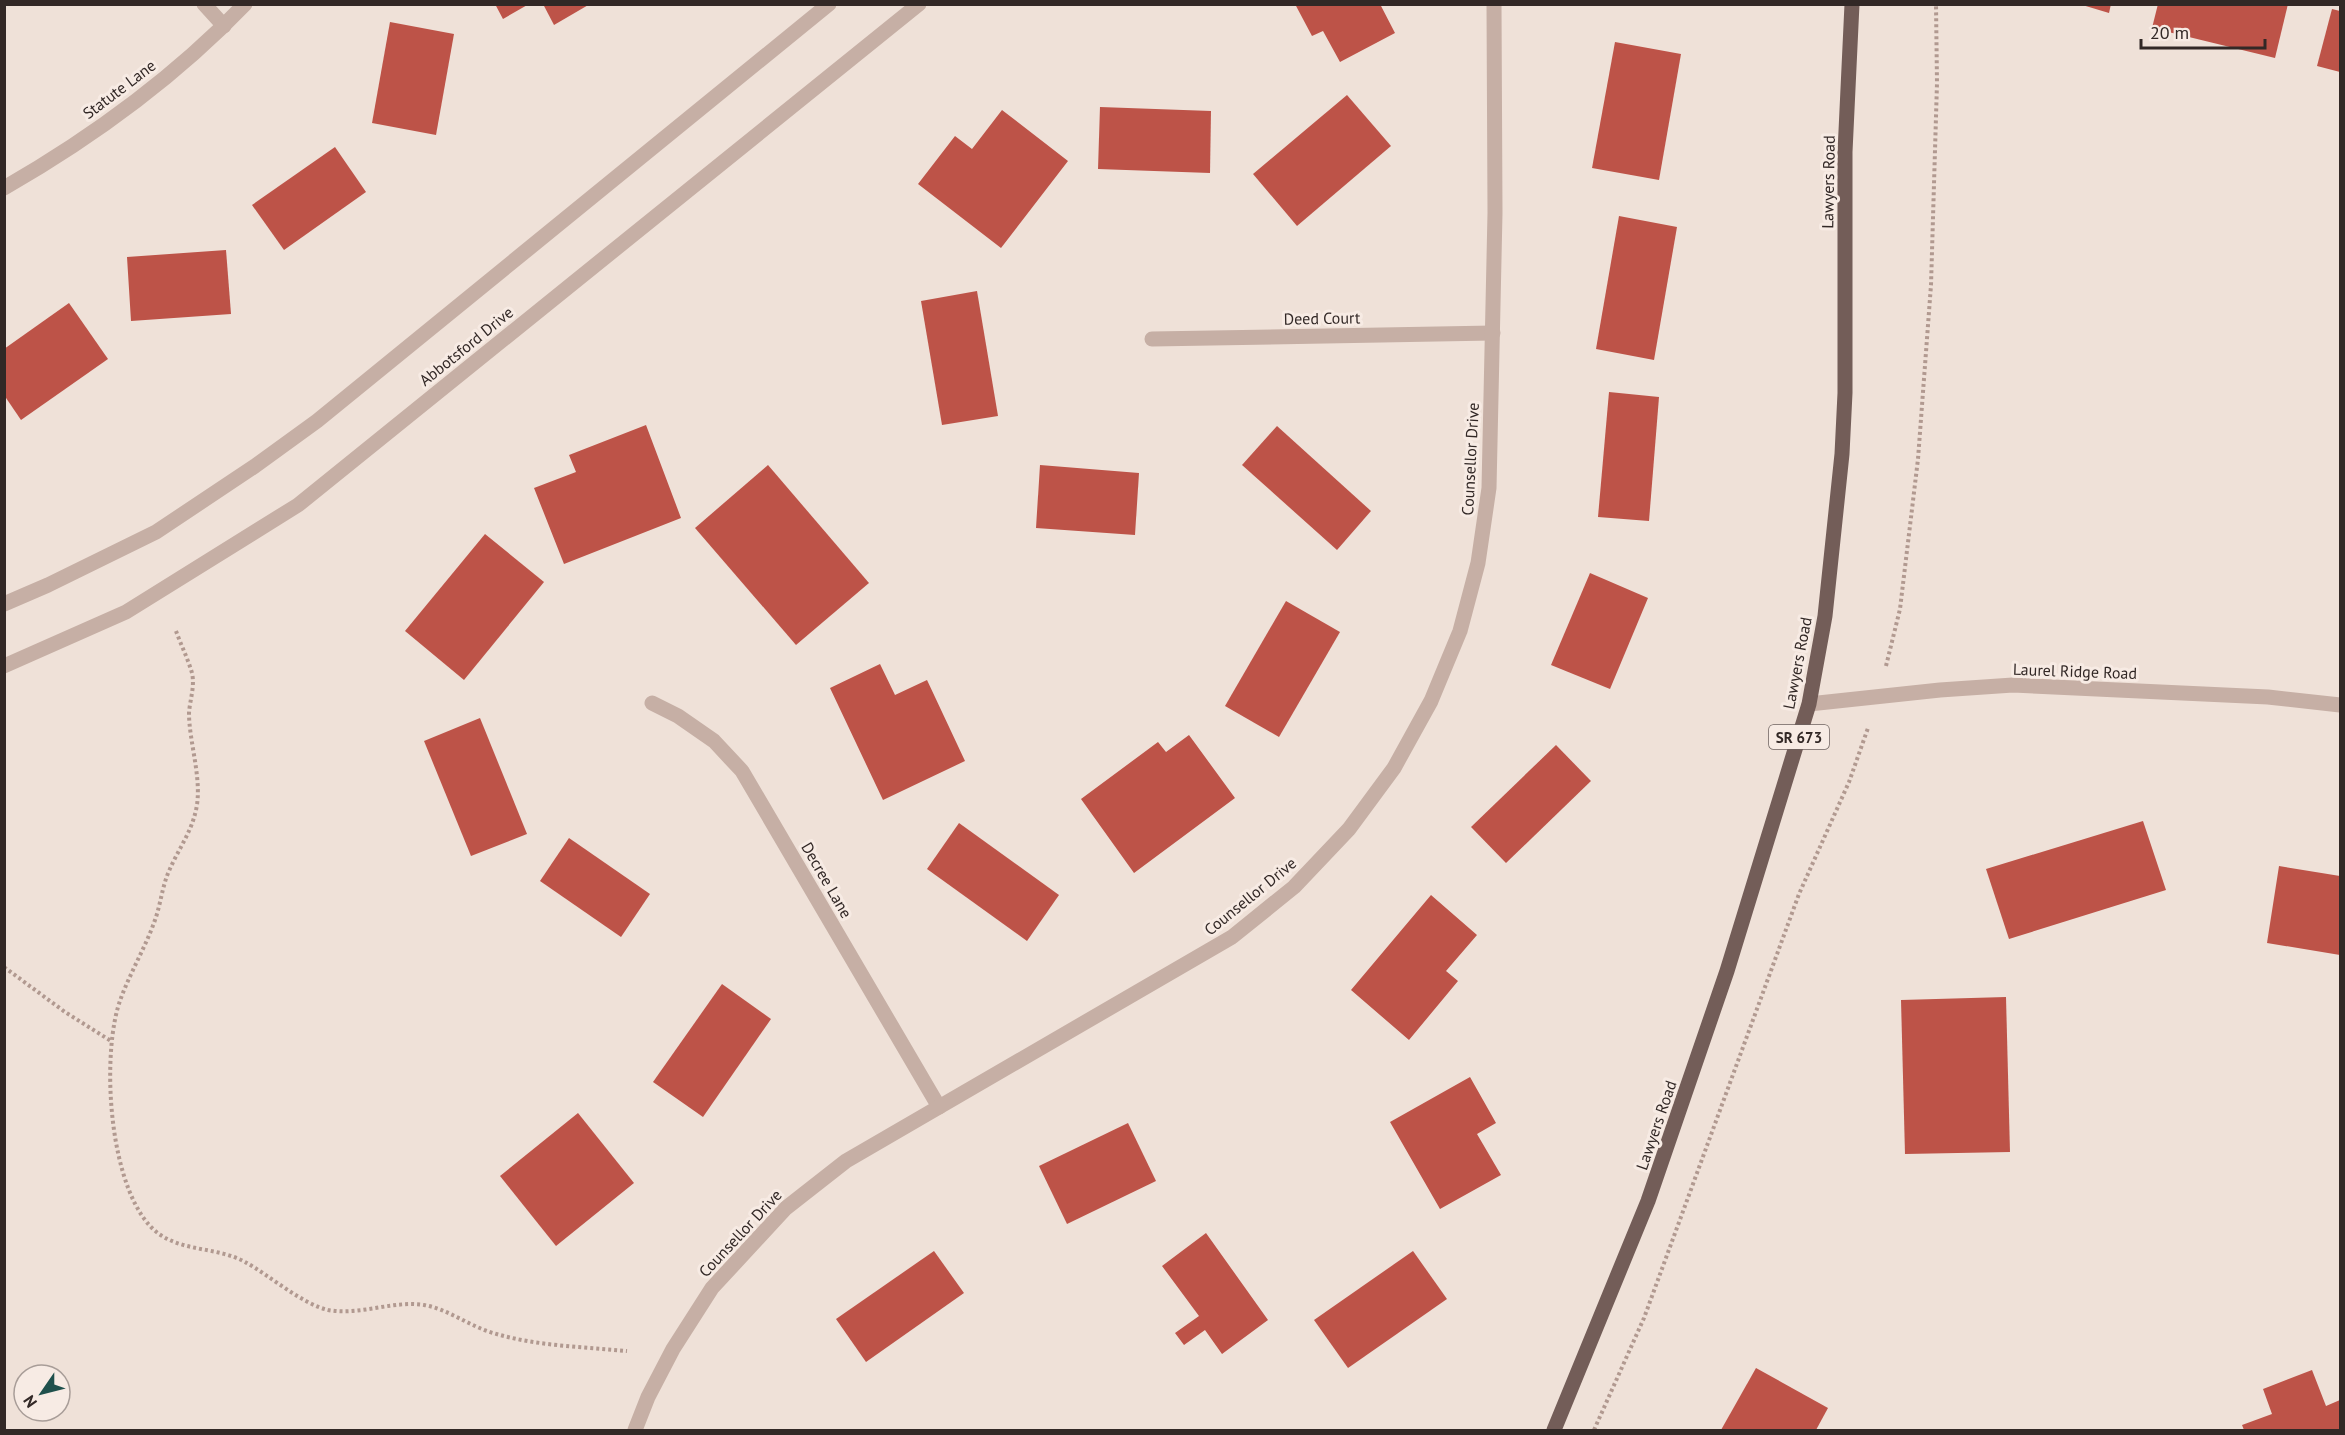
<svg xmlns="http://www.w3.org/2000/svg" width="2345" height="1435" font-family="'PT Sans',sans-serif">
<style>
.building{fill:#bd5348}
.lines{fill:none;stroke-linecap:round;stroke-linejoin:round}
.path{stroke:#b19990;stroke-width:4;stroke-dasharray:3 3;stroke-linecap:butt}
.street{stroke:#c6afa5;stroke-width:15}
.primary{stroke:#735d58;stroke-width:15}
.labels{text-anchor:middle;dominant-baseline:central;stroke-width:6;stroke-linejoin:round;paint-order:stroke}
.shield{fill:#f7ebe4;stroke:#6d625f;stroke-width:1.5}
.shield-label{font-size:15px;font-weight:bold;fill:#322826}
.street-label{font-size:16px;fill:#322826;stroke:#f7ebe4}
</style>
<rect width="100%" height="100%" fill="#efe1d8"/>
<g class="building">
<polygon points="495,4 529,4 503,19"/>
<polygon points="543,4 590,4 554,25"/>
<polygon points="1295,4 1380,4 1395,33 1340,62 1323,31 1312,36"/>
<polygon points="2079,4 2111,4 2109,13"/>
<polygon points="2158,4 2288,4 2275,58 2152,28"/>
<polygon points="2332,9 2340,11 2340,72 2317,66"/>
<polygon points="390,22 454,34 436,135 372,123"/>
<polygon points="1615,42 1681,54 1659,180 1592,168"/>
<polygon points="1347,95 1391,146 1297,226 1253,174"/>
<polygon points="1100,107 1211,111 1210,173 1098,169"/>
<polygon points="1002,110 1068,161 1001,248 918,184 955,136 972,149"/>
<polygon points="335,147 366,192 284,250 252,205"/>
<polygon points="1619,216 1677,227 1654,360 1596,349"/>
<polygon points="226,250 231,314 131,321 127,257"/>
<polygon points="977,291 998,416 942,425 921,301"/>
<polygon points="69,303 108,359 21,420 4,395 4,349"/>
<polygon points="1609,392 1659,397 1649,521 1598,517"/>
<polygon points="646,425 681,518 564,564 534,488 576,472 569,455"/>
<polygon points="1277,426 1371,511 1337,550 1242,465"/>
<polygon points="768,465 869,583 796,645 695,528"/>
<polygon points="1040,465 1139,473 1135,535 1036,528"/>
<polygon points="485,534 544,582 464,680 405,631"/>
<polygon points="1590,573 1648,598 1610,689 1551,665"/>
<polygon points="1286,601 1340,632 1279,737 1225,706"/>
<polygon points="880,664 895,695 927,680 965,761 883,800 830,688"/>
<polygon points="480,718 527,834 471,856 424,741"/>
<polygon points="1189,735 1235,798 1134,873 1081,799 1158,742 1166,752"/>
<polygon points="1556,745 1591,781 1506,863 1471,827"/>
<polygon points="2143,821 2166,890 2009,939 1986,869"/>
<polygon points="959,823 1059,895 1027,941 927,869"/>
<polygon points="569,838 650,894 621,937 540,881"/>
<polygon points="2279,866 2340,876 2340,955 2267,943"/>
<polygon points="1431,895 1477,935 1446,971 1458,981 1409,1040 1351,990"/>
<polygon points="722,984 771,1019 703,1117 653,1082"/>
<polygon points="2006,997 2010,1152 1905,1154 1901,1000"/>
<polygon points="1470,1077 1496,1123 1477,1134 1501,1175 1440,1209 1390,1122"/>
<polygon points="578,1113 634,1183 556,1246 500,1176"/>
<polygon points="1128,1123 1156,1181 1067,1224 1039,1166"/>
<polygon points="1206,1233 1268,1320 1222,1354 1205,1330 1184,1345 1175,1333 1199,1316 1162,1266"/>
<polygon points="934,1251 964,1293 866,1362 836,1319"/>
<polygon points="1413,1251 1447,1299 1348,1368 1314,1320"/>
<polygon points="1756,1368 1828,1408 1816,1430 1721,1430"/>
<polygon points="2312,1370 2326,1406 2340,1400 2340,1430 2244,1430 2242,1425 2272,1414 2263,1389"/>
</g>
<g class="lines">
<g class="path">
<path d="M176,631c5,14 12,28 16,42 3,14 -2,26 -3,40 0,31 15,70 6,101 -5,20 -18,38 -26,57 -7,16 -8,32 -14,49 -9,26 -24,51 -34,78 -21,54 -13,199 38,236 26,18 59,13 86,28 24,13 57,42 83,48 32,6 65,-10 96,-5 24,4 45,21 69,28 43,13 90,14 134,18"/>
<polyline points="1886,666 1900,609 1918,459 1931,285 1937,83 1936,4"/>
<polyline points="4,967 65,1012 111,1041"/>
<polyline points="1594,1430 1644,1318 1799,894 1849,782 1868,728"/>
</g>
<g class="street">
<polyline points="204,4 224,26"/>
<path d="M4,188c87,-50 171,-111 241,-184"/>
<polyline points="1152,339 1493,333"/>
<polyline points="4,604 48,585 156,532 255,466 317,421 829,4"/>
<polyline points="4,666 126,612 298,505 919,4"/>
<polyline points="652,703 678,716 714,741 742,771 939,1107"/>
<polyline points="1809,704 1940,690 2013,685 2268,697 2340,705"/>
<polyline points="635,1430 648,1397 673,1349 712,1288 786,1208 846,1161 1232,937 1294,887 1349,829 1394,768 1431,701 1460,631 1478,563 1489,488 1495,213 1494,4"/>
</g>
<polyline class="primary" points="1554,1430 1648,1201 1727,971 1809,704 1825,616 1842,454 1845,393 1845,152 1852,4"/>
</g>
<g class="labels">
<rect class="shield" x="1769" y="725" width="60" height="24" rx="4.5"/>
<g class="shield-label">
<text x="1799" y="737">SR 673</text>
</g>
<g class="street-label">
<text transform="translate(119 89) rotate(-37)">Statute Lane</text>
<text transform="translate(1828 182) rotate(-89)">Lawyers Road</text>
<text transform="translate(1322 318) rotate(-1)">Deed Court</text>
<text transform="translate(466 346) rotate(-39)">Abbotsford Drive</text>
<text transform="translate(1470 459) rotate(-87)">Counsellor Drive</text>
<text transform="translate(1797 663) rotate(-79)">Lawyers Road</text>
<text transform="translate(2075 671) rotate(2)">Laurel Ridge Road</text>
<text transform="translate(827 880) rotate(60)">Decree Lane</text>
<text transform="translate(1250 896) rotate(-39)">Counsellor Drive</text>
<text transform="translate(1656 1125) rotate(-71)">Lawyers Road</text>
<text transform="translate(740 1233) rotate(-47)">Counsellor Drive</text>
</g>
</g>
<rect width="2345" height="1435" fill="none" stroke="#322826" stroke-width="12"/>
<g transform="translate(42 1393) rotate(235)"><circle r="28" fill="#f7ebe4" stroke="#a89d98" stroke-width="1.5"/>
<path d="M0-4.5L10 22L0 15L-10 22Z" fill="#1f504c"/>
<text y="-9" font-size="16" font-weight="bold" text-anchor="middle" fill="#322826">N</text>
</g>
<path d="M2141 39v9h124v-9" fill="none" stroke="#322826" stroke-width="3"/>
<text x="2150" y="39" font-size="18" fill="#322826" stroke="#f7ebe4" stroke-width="4.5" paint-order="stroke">20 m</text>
</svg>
